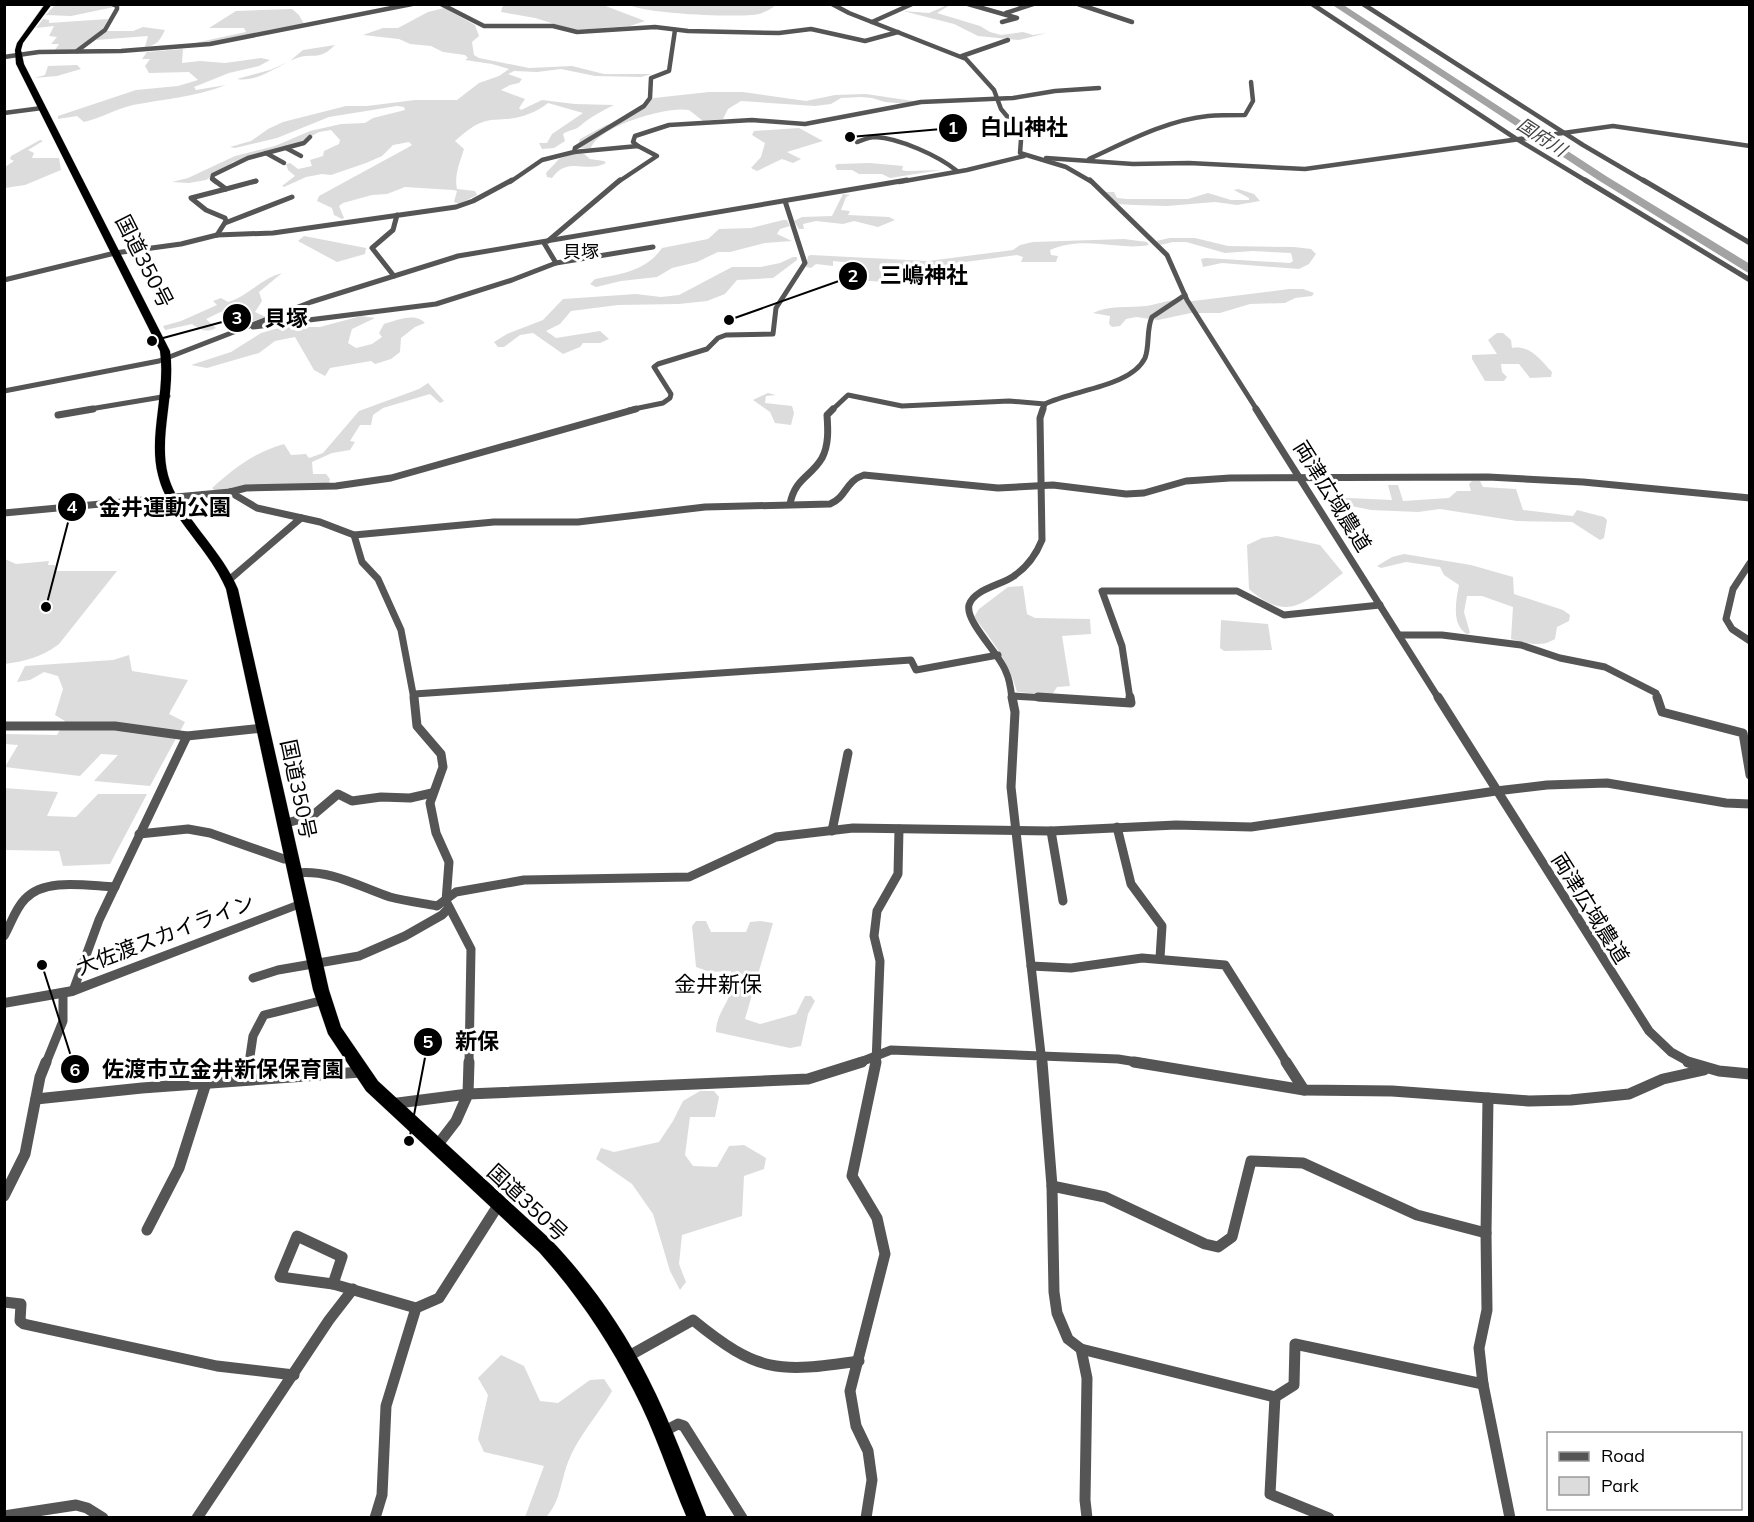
<svg xmlns="http://www.w3.org/2000/svg" width="1754" height="1522" font-family="Mulish,'Noto Sans JP',sans-serif">
<style>
.green{fill:#dcdcdc}
.lines{fill:none;stroke-linecap:round;stroke-linejoin:round}
.river{fill:#a3a3a3;fill-rule:evenodd}
.trunk-casing{stroke:#dbdbdb;stroke-width:1}
.minor-far4{stroke:#555;stroke-width:4.5}
.minor-far3{stroke:#555;stroke-width:5}
.minor-far2{stroke:#555;stroke-width:7}
.minor-far1{stroke:#555;stroke-width:9}
.minor{stroke:#555;stroke-width:11}
.tertiary{fill:#555;fill-rule:evenodd}
.trunk{fill:#000;fill-rule:evenodd}
.labels{text-anchor:middle;dominant-baseline:central;stroke-width:6;stroke-linejoin:round;paint-order:stroke}
.far-water-label{font-size:18px;font-style:italic;fill:#444;stroke:#fff}
.far-neighbourhood-label{font-size:18px;fill:#000;stroke:#fff}
.street-label{font-size:21px;fill:#000;stroke:#fff}
.neighbourhood-label{font-size:22px;fill:#000;stroke:#fff}
.leader{fill:none;stroke:#000;stroke-width:2}
.callout-dot{fill:#000;stroke:#fff;stroke-width:2}
.mark-label{font-size:18px;text-anchor:middle;font-weight:bold;fill:#fff}
.callout-label{font-size:22px;text-anchor:middle;font-weight:bold;fill:#000;stroke:#fff;stroke-width:6;stroke-linejoin:round;paint-order:stroke}
</style>
<rect width="100%" height="100%" fill="#fff"/>
<g class="green">
<path d="M776,4c-3,5 -16,11 -24,11 -25,2 -102,-1 -123,-10z"/>
<polygon points="109,5 114,7 71,16 46,15 54,6"/>
<polygon points="503,5 603,5 645,21 630,26 574,30 535,18 501,12"/>
<polygon points="947,5 950,5 937,13 980,26 990,32 1001,35 1023,32 1033,35 1047,33 1019,40 978,36 954,24 903,11 929,13"/>
<path d="M444,8l31,17 4,11 -7,6 2,13 5,3 50,10 43,-2 32,8h48l-11,3 -46,-1 -34,-7 -24,3 -23,-1 -6,3 14,5 -3,4 -9,2 -9,5 24,9 -6,9 2,2 21,-10 33,4 39,1c-12,6 -24,12 -34,21 -4,4 -12,4 -17,8l2,7 -11,7 -12,1 -3,-6h8l5,-9 31,-21 -35,-10c-10,9 -30,16 -43,16 -6,1 -12,0 -19,2 -12,3 -22,12 -31,20l9,8c-4,13 -10,26 -7,40l18,2 2,4 -18,9 -5,-2 3,-11 -4,-1 -48,-3 -18,7 -15,1 -29,8 -4,3 5,12 -2,1 -8,-4 -2,-7 -15,-7 2,-5 88,-48 5,-3 -3,-3 -16,3 -11,11 -16,7 -35,12 -9,-1 -16,3 -22,10 -2,-1 13,-10 -7,-6 -2,-6 4,-1 8,6 14,-3 -2,-6 13,-4 1,-5 15,-7 1,-4 -9,-10 -12,2 -22,12 -64,18 -27,18 -17,3 -17,-1 16,-4 47,-22 40,-10 35,-15 31,-7 24,-1 8,-5 32,-8 -1,-3 -7,-1 -68,11 -52,21 -42,10 -5,-1 21,-6 17,-12 15,-7 63,-16h21l48,-6h42l22,-17 20,-7 10,-7 -17,-5 -27,-4 3,-2 -3,-3 -22,-3 -12,-6 -21,-2 -11,-5 -36,-4 20,-7h15l30,-16z"/>
<polygon points="292,9 299,15 305,26 216,42 190,44 246,32 244,28 209,28 236,11"/>
<polygon points="43,19 49,20 49,23 108,19 102,31 76,50 55,50 59,44 51,44 57,37 49,36 54,26 36,28"/>
<path d="M143,27l22,3c-5,10 -8,16 -20,17l3,-11 -52,4 9,-9h28z"/>
<path d="M335,45c-16,16 -20,8 -35,12 -20,6 -41,26 -63,22l33,-9 20,-9 13,-11z"/>
<path d="M183,49l-1,14 18,-2 25,2 36,-5 9,2 -11,6 -30,7 -35,14 2,3 30,-5c-30,12 -62,14 -93,20 -17,4 -32,13 -49,17l-7,-6 -19,3v-3l78,-26 42,-4 20,-6 -9,-8 -40,1 -4,-7 5,-7h-8l5,-7z"/>
<polygon points="77,65 81,69 57,76 34,78 45,75 48,66"/>
<path d="M709,92h34l63,9 29,-6 31,-1 47,7 -6,3 -22,-2 -13,-4 -11,-1 -20,1 -10,6 -16,2 -74,-5 -13,8 -5,10 -20,2 -14,-11c-22,-4 -90,16 -98,38h-14l3,-9 26,-14 17,-4 31,-23z"/>
<polygon points="799,128 823,141 787,152 801,159 793,163 782,159 757,171 751,168 761,157 765,143 752,135 754,131"/>
<polygon points="40,140 43,141 28,150 34,153 32,158 59,158 61,170 25,185 5,188 5,167 14,161 10,159 11,156"/>
<path d="M575,153l9,1 6,5 14,2 2,2c-20,11 -38,-8 -54,15l-5,-1 -1,-4 13,-14z"/>
<polygon points="870,163 903,166 902,170 906,171 941,170 890,178 882,174 859,174 852,170 837,170 835,166 837,164"/>
<polygon points="1238,189 1254,194 1260,201 1237,205 1215,202 1167,206 1134,205 1118,204 1105,192 1114,192 1117,198 1127,199 1188,199 1208,193 1231,200 1249,200 1249,198 1234,190"/>
<polygon points="843,194 850,195 846,197 841,210 850,211 848,215 889,217 895,220 878,227 854,221 843,224 816,221 803,224 804,229 799,229 794,221 802,217 832,216"/>
<path d="M783,220h4l3,6 -10,3 -3,5 15,7 -27,2 -35,9h-12l-21,10 -25,6 -15,9 -36,4 -25,6 -6,-3 5,-5c26,-5 51,-8 67,-31l46,-9 11,-10 32,-1z"/>
<polygon points="304,236 366,248 365,254 337,262 298,241"/>
<polygon points="1170,238 1195,238 1228,246 1294,247 1311,249 1316,254 1309,264 1299,269 1222,263 1203,267 1201,259 1206,258 1290,263 1293,261 1291,253 1253,251 1225,253 1186,242 1173,242 1160,245 1156,241"/>
<path d="M1124,239l23,3 2,3c-32,6 -64,-10 -99,5l1,5 7,1 -2,6h-35l2,-5 -6,-2 -74,10 -36,2 -5,16 -48,-3 -2,-2v-15l-19,-2v5l-17,-2 -5,4 -5,-1 2,-11 3,-1 117,6 85,-11 7,-5 13,-3z"/>
<polygon points="793,257 797,257 797,260 773,278 737,280 725,294 707,301 679,304 618,305 571,311 560,324 546,331 556,338 600,331 609,339 600,343 583,343 580,347 563,354 533,333 520,335 504,347 498,347 494,342 507,334 543,320 563,299 636,294 661,297 679,295 732,267 761,267 780,263"/>
<path d="M282,273l-23,19 3,9 -7,11 11,5 -15,5 -13,-2 4,-12c-13,-2 -25,6 -36,11l10,9c-10,5 -15,2 -24,-4l-27,6 -2,-4 18,-5 36,-16 -4,-4 8,-3 7,4c20,-6 34,-24 54,-29z"/>
<path d="M1289,289h14l11,4 -2,3 -17,2 -10,5 -35,1 -30,9h-29l-33,7 -22,-3 -10,2 -6,7 -8,1 -3,-3 1,-8 -17,-3c16,-8 36,-5 53,-7 13,-2 24,-7 38,-7l1,3z"/>
<path d="M361,316l14,2 -23,11 -4,14 8,5 16,-4 10,-7 -3,-4 5,-9c13,-4 31,-12 41,-1l-10,4 -14,11 -1,14 -9,7 -16,5 -4,-3 -41,7 -5,8 -11,-6 -19,-33 -20,4 -16,12 -52,15 -16,-3 40,-13 30,-19 14,-4 27,-5 7,3h11z"/>
<path d="M1497,333h6l8,7 1,8c19,-3 28,12 40,24l-1,5 -21,1 -11,-14h-18l1,8 5,5 -3,4h-19l-13,-22v-4l25,-1 -9,-14z"/>
<path d="M428,383l16,18 -4,2 -10,-9 -47,14 -10,7 -2,10h-11l-10,16 5,1 -5,8 -18,3 -20,9 1,12h13l4,5 -1,4 -114,8 -3,-3c22,-20 43,-36 72,-44l7,11 15,-1 3,4 14,-5 36,-42 60,-22z"/>
<polygon points="768,393 776,395 766,396 765,403 792,406 794,413 791,425 775,423 770,412 753,400"/>
<polygon points="1472,481 1480,481 1483,487 1516,489 1523,510 1573,516 1577,510 1604,517 1607,520 1604,538 1600,540 1572,522 1517,521 1440,509 1418,512 1371,510 1332,502 1326,497 1392,500 1388,485 1398,485 1403,501 1449,498 1457,491 1471,491 1469,484"/>
<path d="M1277,536l43,9 23,28c-36,27 -53,52 -94,16l-2,-44 15,-7z"/>
<path d="M1404,554l67,11 42,12 1,17 49,16 7,5 -1,6 -12,6 -2,12c-14,9 -28,4 -44,0l2,-32 -31,-11h-15l-3,16 6,21 -3,1c-16,-9 -11,-34 -8,-49l-15,-10 -4,-8 -34,-5 -25,6 -4,-2 15,-9z"/>
<path d="M5,559l11,5 33,-3 -1,4h7v6h62l-58,73c-17,13 -33,17 -54,20z"/>
<path d="M1023,586l4,28 8,4 55,1 1,15 -29,2 8,50 -13,1 -5,8 -35,-3c-8,-30 -25,-52 -43,-75l5,-8 29,-22z"/>
<polygon points="1221,620 1268,624 1272,650 1224,651 1220,648"/>
<polygon points="129,655 132,671 188,680 169,714 185,722 150,786 94,781 118,755 101,754 80,776 5,767 18,745 5,744 5,734 57,735 65,721 55,715 63,689 58,676 44,672 30,680 17,682 25,666 113,660"/>
<polygon points="4,788 58,792 47,816 76,817 98,794 147,794 110,864 63,866 59,851 5,850"/>
<path d="M696,921h10l5,11h35l4,-10 10,-1 13,2 -28,96 15,5 36,-10 9,-18h6l4,5 -7,13 -7,32 -11,2 -74,-16c0,-24 22,-34 15,-61l-21,1 -14,-5 -4,-41z"/>
<polygon points="700,1091 714,1091 719,1097 715,1117 690,1117 685,1155 693,1166 717,1167 729,1146 744,1145 766,1158 764,1169 744,1176 742,1216 682,1235 679,1264 686,1282 680,1290 670,1271 653,1214 632,1184 596,1159 601,1148 614,1152 659,1142 673,1121 683,1101"/>
<path d="M501,1355l23,11 16,35 18,2 32,-23 14,-1 8,12c-14,24 -34,45 -44,71 -7,18 -8,41 -22,55h-21l19,-51 -60,-14 -6,-13 10,-44 -10,-17z"/>
</g>
<g class="lines">
<polygon class="river" points="1331,4 1342,4 1606,176 1750,264 1750,274 1598,180"/>
<defs>
<path id="trunk" d="M45,4h7l-29,39 -2,7 3,14 146,287c6,42 -12,86 -2,124 11,40 53,73 70,114l91,401 12,37 37,54 173,159c39,41 72,88 97,138 23,45 40,93 59,140h-20c-18,-42 -32,-87 -53,-127 -26,-51 -57,-97 -95,-139l-173,-161 -38,-57 -15,-44 -87,-401c-17,-41 -58,-72 -68,-114 -10,-39 8,-83 2,-124l-144,-287 -1,-14 2,-7z"/>
</defs>
<use href="#trunk" class="trunk-casing"/>
<g class="minor-far4">
<polyline points="441,4 484,26 553,26 577,32 655,27 688,31 779,33 811,29 865,41 898,32"/>
<polyline points="832,4 849,13 966,59 994,90 1001,109 1016,127 1021,140 1020,153 1066,167 1092,182"/>
<polyline points="968,4 1017,18 1002,22"/>
<polyline points="1078,4 1132,22"/>
<polyline points="1312,4 1515,138 1588,182"/>
<polyline points="1363,4 1583,145 1646,182"/>
<polyline points="1006,13 1033,4"/>
<polyline points="872,22 912,4"/>
<polyline points="77,51 105,30 117,9 117,6 112,4"/>
<polyline points="962,56 1008,40"/>
<polyline points="4,57 39,52 121,51 210,44 412,4"/>
<polyline points="4,113 42,108"/>
<path d="M857,142c6,-2 12,-5 18,-5 24,1 64,19 82,34"/>
<polyline points="638,146 633,142 635,136 669,125 752,120 805,124 921,102 1013,98 1055,91 1099,88"/>
<polyline points="286,148 301,156"/>
<polyline points="574,152 638,146 657,156 618,182"/>
<polyline points="266,153 284,163"/>
<polyline points="1046,158 1133,164 1189,163 1305,169 1613,126 1750,146"/>
<path d="M1089,159c37,-17 78,-39 119,-43 12,-1 25,-1 37,-1l8,-14 -2,-19"/>
<polyline points="216,182 212,179 213,175 248,158 304,143 310,137"/>
<polyline points="253,182 256,181"/>
<polyline points="510,182 542,160 574,152 575,148 644,106 650,98 651,78 669,71 675,30"/>
<polyline points="899,182 967,170 1024,156"/>
</g>
<g class="minor-far3">
<polyline points="214,180 226,189 191,198 206,210 225,218 226,221 217,235"/>
<polyline points="1090,180 1167,255 1187,300 1257,410"/>
<polyline points="1585,180 1750,280"/>
<polyline points="1643,180 1750,243"/>
<polyline points="226,189 256,181"/>
<polyline points="225,223 292,197"/>
<polyline points="548,241 620,180"/>
<polyline points="544,243 556,263 653,247"/>
<polyline points="394,276 372,248 393,230 397,215"/>
<polyline points="4,280 115,253 181,244 217,235 273,233 456,207 473,201 512,180"/>
<polyline points="253,327 436,304 512,280 556,263"/>
<polyline points="4,391 159,361 311,302 458,256 907,180"/>
<polyline points="84,410 168,396"/>
<polyline points="629,410 663,403 670,398 671,394 654,367 658,364 707,349 718,338 726,335 773,334 776,308 805,263 785,201"/>
<polyline points="832,410 848,395 902,406 1009,401 1045,404"/>
<path d="M1043,410l2,-6c27,-14 86,-17 100,-46 5,-13 1,-28 7,-41l33,-22"/>
</g>
<g class="minor-far2">
<polyline points="1256,409 1439,699"/>
<polyline points="58,415 93,409"/>
<path d="M230,492l27,16 63,14 34,13 140,-13h84l127,-15 125,-3c17,-7 15,-23 34,-29l134,13 55,-3 73,9 18,-1 42,-12 44,-3 258,-1 95,5 167,16"/>
<path d="M790,504c5,-26 21,-27 32,-46 7,-13 6,-29 5,-43l6,-6"/>
<polyline points="4,513 230,492 246,488 336,486 391,478 636,409"/>
<polyline points="354,535 362,562 378,579 401,630 414,699"/>
<polyline points="1750,563 1733,589 1726,619 1732,629 1750,641"/>
<polyline points="229,580 301,518"/>
<polyline points="1399,635 1442,635 1521,645 1560,658 1605,667 1656,693 1658,699"/>
<polyline points="414,694 911,660 916,670 998,655"/>
<polyline points="1013,696 1064,699"/>
<path d="M1012,699c-1,-9 -2,-19 -6,-27 -6,-18 -41,-50 -37,-67 5,-16 33,-20 45,-29 13,-9 22,-21 28,-36l-2,-122 3,-9"/>
<polyline points="1130,699 1122,646 1102,591 1237,591 1284,615 1380,605"/>
</g>
<g class="minor-far1">
<polyline points="414,697 417,726 441,754 443,767 430,803 436,833 449,862 446,901 471,949 469,1063"/>
<polyline points="1012,697 1015,712 1011,787 1042,1063"/>
<polyline points="1038,697 1131,703 1130,697"/>
<polyline points="1438,697 1649,1031 1671,1052 1691,1063"/>
<polyline points="1657,697 1662,712 1743,733 1750,775"/>
<polyline points="4,726 115,726 187,736 263,728"/>
<polyline points="283,824 312,816 338,794 352,801 381,797 410,798 432,793"/>
<polyline points="1117,827 1131,884 1162,926 1160,958"/>
<polyline points="832,831 848,753"/>
<polyline points="1051,831 1063,901"/>
<polyline points="139,834 188,829 210,833 284,859 292,859"/>
<path d="M295,873c35,-4 63,13 95,24 16,4 31,6 47,9l19,-14 68,-12 165,-3 87,-40 77,-9 198,3 125,-6 75,2 245,-36 51,-6 60,-2 119,20 24,1"/>
<path d="M4,936c7,-12 11,-27 21,-37 20,-22 63,-13 90,-12"/>
<polyline points="1031,966 1071,968 1142,958 1225,965 1287,1063"/>
<polyline points="253,978 278,970 359,956 405,936 442,915 448,909"/>
<polyline points="73,991 99,920 187,736"/>
<polyline points="46,1063 63,1021 63,993"/>
<polyline points="249,1063 253,1036 264,1015 324,1000"/>
<polyline points="858,1063 891,1050 1118,1059 1143,1063"/>
<polyline points="876,1063 880,961 874,936 877,911 898,874 899,829"/>
</g>
<g class="minor">
<polyline points="1042,1062 1052,1186 1054,1292 1057,1313 1068,1339 1081,1349 1087,1378 1085,1500 1087,1518"/>
<polyline points="1134,1062 1304,1090 1392,1091 1529,1101 1571,1100 1629,1094 1663,1079 1704,1070"/>
<polyline points="1286,1062 1304,1090"/>
<polyline points="1688,1062 1719,1071 1750,1074"/>
<polyline points="246,1080 249,1062"/>
<polyline points="36,1099 142,1088 361,1072"/>
<polyline points="390,1104 468,1094 808,1079 862,1062"/>
<polyline points="436,1147 456,1121 468,1094 469,1062"/>
<polyline points="1052,1186 1105,1197 1205,1244 1218,1247 1232,1237 1251,1161 1303,1163 1417,1215 1486,1233 1488,1098"/>
<polyline points="4,1196 25,1154 40,1077 46,1062"/>
<polyline points="147,1230 179,1168 206,1083"/>
<polyline points="1486,1233 1487,1310 1479,1348 1483,1384 1510,1518"/>
<polygon points="297,1236 342,1257 333,1284 280,1277"/>
<polyline points="333,1284 416,1308"/>
<polyline points="4,1302 21,1304 20,1321 24,1324 217,1366 294,1375"/>
<polyline points="1081,1349 1275,1397"/>
<path d="M627,1357l66,-37c65,53 85,53 166,41"/>
<polyline points="663,1432 678,1424 684,1426 742,1518"/>
<polyline points="4,1516 76,1505 87,1508 103,1518"/>
<polyline points="197,1518 329,1320 353,1289"/>
<polyline points="375,1518 382,1495 386,1406 416,1308 439,1298 499,1204"/>
<polyline points="866,1518 872,1480 868,1451 856,1426 850,1391 885,1254 877,1218 852,1176 876,1062"/>
<polyline points="1329,1518 1270,1494 1275,1397 1294,1385 1295,1344 1483,1384"/>
</g>
<polygon class="tertiary" points="302,899 306,900 308,903 306,906 73,996 4,1008 4,998 72,986"/>
<use href="#trunk" class="trunk"/>
</g>
<g class="labels">
<g class="far-water-label">
<text transform="translate(1542 137) rotate(33)">国府川</text>
</g>
<g class="far-neighbourhood-label">
<text x="581" y="251">貝塚</text>
</g>
<g class="street-label">
<text transform="translate(145 261) rotate(63)">国道350号</text>
<text transform="translate(1333 496) rotate(58)">両津広域農道</text>
<text transform="translate(299 789) rotate(78)">国道350号</text>
<text transform="translate(1591 908) rotate(58)">両津広域農道</text>
<text transform="translate(165 934) rotate(-21)">大佐渡スカイライン</text>
<text transform="translate(528 1202) rotate(43)">国道350号</text>
</g>
<g class="neighbourhood-label">
<text x="718" y="984">金井新保</text>
</g>
</g>
<path class="leader" d="M850 137L953 128M729 320L853 276M152 341L237 318M46 607L72 507M409 1141L428 1042M42 965L75 1069"/>
<g class="callout-dot">
<circle cx="850" cy="137" r="6"/>
<circle cx="729" cy="320" r="6"/>
<circle cx="152" cy="341" r="6"/>
<circle cx="46" cy="607" r="6"/>
<circle cx="409" cy="1141" r="6"/>
<circle cx="42" cy="965" r="6"/>
<circle cx="953" cy="128" r="15"/>
<circle cx="853" cy="276" r="15"/>
<circle cx="237" cy="318" r="15"/>
<circle cx="72" cy="507" r="15"/>
<circle cx="428" cy="1042" r="15"/>
<circle cx="75" cy="1069" r="15"/>
</g>
<g class="mark-label">
<text x="953" y="134">1</text>
<text x="853" y="282">2</text>
<text x="237" y="324">3</text>
<text x="72" y="513">4</text>
<text x="428" y="1048">5</text>
<text x="75" y="1076">6</text>
</g>
<g class="callout-label">
<text x="1024" y="135">白山神社</text>
<text x="924" y="283">三嶋神社</text>
<text x="286" y="326">貝塚</text>
<text x="165" y="515">金井運動公園</text>
<text x="477" y="1049">新保</text>
<text x="223" y="1077">佐渡市立金井新保保育園</text>
</g>
<rect width="1754" height="1522" fill="none" stroke="#000000" stroke-width="12"/>
<rect x="1547" y="1432" width="195" height="78" fill="#ffffff" stroke="#999999" stroke-width="1.5"/>
<rect x="1559" y="1452" width="30" height="9" fill="#555555" stroke="#999999" stroke-width="1.5"/>
<text x="1601" y="1462" font-size="18" fill="#000000">Road</text>
<rect x="1559" y="1477" width="30" height="18" fill="#dcdcdc" stroke="#999999" stroke-width="1.5"/>
<text x="1601" y="1492" font-size="18" fill="#000000">Park</text>
</svg>
